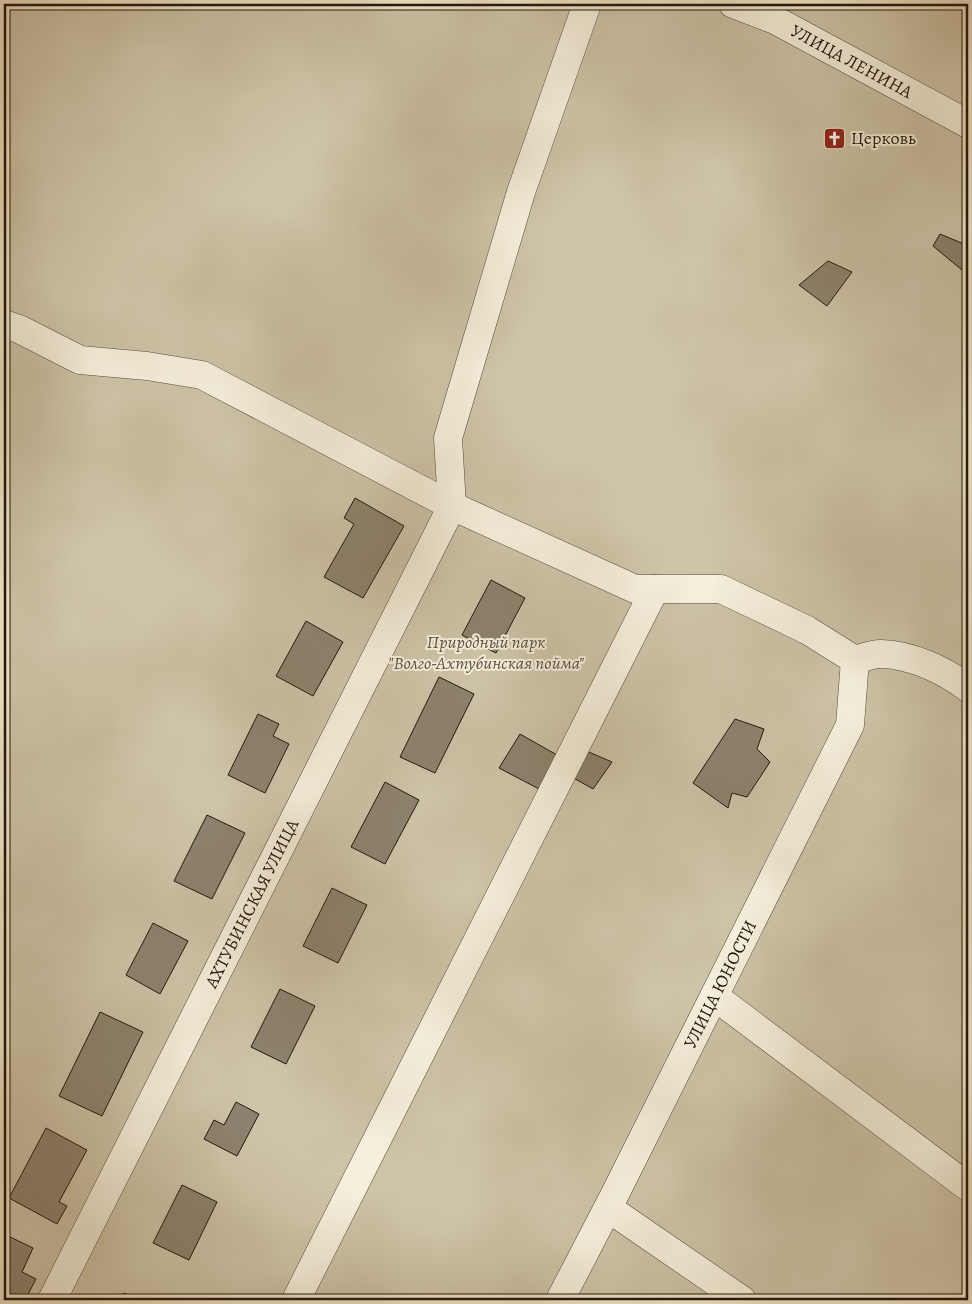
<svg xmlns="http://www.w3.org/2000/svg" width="972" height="1304" font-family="Alegreya,serif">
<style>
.green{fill:#cdc3a7;stroke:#776c5a}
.building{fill:#8d826e;stroke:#21160d}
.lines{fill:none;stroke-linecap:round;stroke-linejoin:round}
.minor-casing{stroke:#554a3c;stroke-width:29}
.minor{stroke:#f5efdb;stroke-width:28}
.labels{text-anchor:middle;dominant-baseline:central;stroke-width:4;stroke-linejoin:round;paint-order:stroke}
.street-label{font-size:18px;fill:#21160d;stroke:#f5efdb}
.poi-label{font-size:18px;fill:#21160d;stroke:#f5efdb;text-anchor:start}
.park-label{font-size:18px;font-style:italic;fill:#5d5343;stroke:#f5efdb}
</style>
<rect width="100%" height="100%" fill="#f0e6c7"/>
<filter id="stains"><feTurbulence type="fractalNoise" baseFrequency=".004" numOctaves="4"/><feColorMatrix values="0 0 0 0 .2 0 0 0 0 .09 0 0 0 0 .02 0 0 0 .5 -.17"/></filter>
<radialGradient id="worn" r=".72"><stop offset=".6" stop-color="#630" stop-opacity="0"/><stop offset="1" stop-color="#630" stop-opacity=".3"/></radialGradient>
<rect class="green" x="4" y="4" width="964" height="1296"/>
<g class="building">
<polygon points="940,234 964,244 968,239 968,275 933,246"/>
<polygon points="828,261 852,272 827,306 799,285"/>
<polygon points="355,498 404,526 363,598 324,577 354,524 344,518"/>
<polygon points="491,580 525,598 496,653 462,635"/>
<polygon points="306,621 343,642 313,696 276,676"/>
<polygon points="439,677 474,694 435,773 400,757"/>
<polygon points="258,714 279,724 273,736 289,744 265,793 228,775"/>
<polygon points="735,719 764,729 757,749 770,762 747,797 732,793 728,808 693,783"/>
<polygon points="520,734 557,755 541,790 499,768"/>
<polygon points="584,750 612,762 593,789 572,777"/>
<polygon points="385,782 419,800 385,864 351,847"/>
<polygon points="207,815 245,833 212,899 174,881"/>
<polygon points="332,888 367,905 338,963 303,946"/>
<polygon points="153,923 188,941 160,994 126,975"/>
<polygon points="280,989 315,1006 286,1064 251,1047"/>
<polygon points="100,1012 143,1032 102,1116 59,1096"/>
<polygon points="236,1102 259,1114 237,1156 204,1139 214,1120 224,1125"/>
<polygon points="46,1128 87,1150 59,1202 67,1206 57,1224 9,1198"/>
<polygon points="182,1185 217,1202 189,1260 153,1243"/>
<polygon points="4,1234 33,1248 22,1272 36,1279 25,1300 17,1298 16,1300 4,1300"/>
<polygon points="124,1293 138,1300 120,1300"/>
</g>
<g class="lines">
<defs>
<g id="minor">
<path id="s1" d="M733,4l42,16 193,104"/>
<polyline points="4,324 19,329 80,360 147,366 202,375 452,506 635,589 721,589 807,630 855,660"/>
<path d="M855,660c8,-2 18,-7 27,-6 30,1 62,16 86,34"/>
<polyline points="714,996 968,1187"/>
<polyline points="608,1208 742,1300"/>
<path id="s2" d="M52,1300l400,-794 -4,-68 73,-246 66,-188"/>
<polyline points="296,1300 655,589"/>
<path id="s3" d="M560,1300l56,-108 234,-467 5,-65"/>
</g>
</defs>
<use href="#minor" class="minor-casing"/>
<use href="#minor" class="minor"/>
</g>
<defs>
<symbol id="church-square" viewBox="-11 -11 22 22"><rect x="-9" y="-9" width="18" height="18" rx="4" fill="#8f2418" stroke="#f5efdb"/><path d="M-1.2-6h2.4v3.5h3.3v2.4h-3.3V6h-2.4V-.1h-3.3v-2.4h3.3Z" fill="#fff"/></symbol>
</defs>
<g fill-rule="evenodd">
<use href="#church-square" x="822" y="126" width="25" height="25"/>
</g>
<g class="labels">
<g class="street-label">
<text stroke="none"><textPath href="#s1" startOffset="132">УЛИЦА ЛЕНИНА</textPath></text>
<text stroke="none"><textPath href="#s2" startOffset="444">АХТУБИНСКАЯ УЛИЦА</textPath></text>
<text stroke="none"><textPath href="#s3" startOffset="354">УЛИЦА ЮНОСТИ</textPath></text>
</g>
<g class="poi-label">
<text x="851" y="138">Церковь</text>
</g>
<g class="park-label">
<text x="486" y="642">Природный парк<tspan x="486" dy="21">"Волго-Ахтубинская пойма"</tspan></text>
</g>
</g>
<rect width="972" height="1304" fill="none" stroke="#f0e6c7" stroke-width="20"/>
<rect x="5" y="5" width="962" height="1294" fill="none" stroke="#21160d" stroke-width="2.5"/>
<rect x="10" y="10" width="952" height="1284" fill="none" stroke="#21160d"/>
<rect width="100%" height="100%" filter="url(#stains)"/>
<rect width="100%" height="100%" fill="url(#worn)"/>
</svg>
